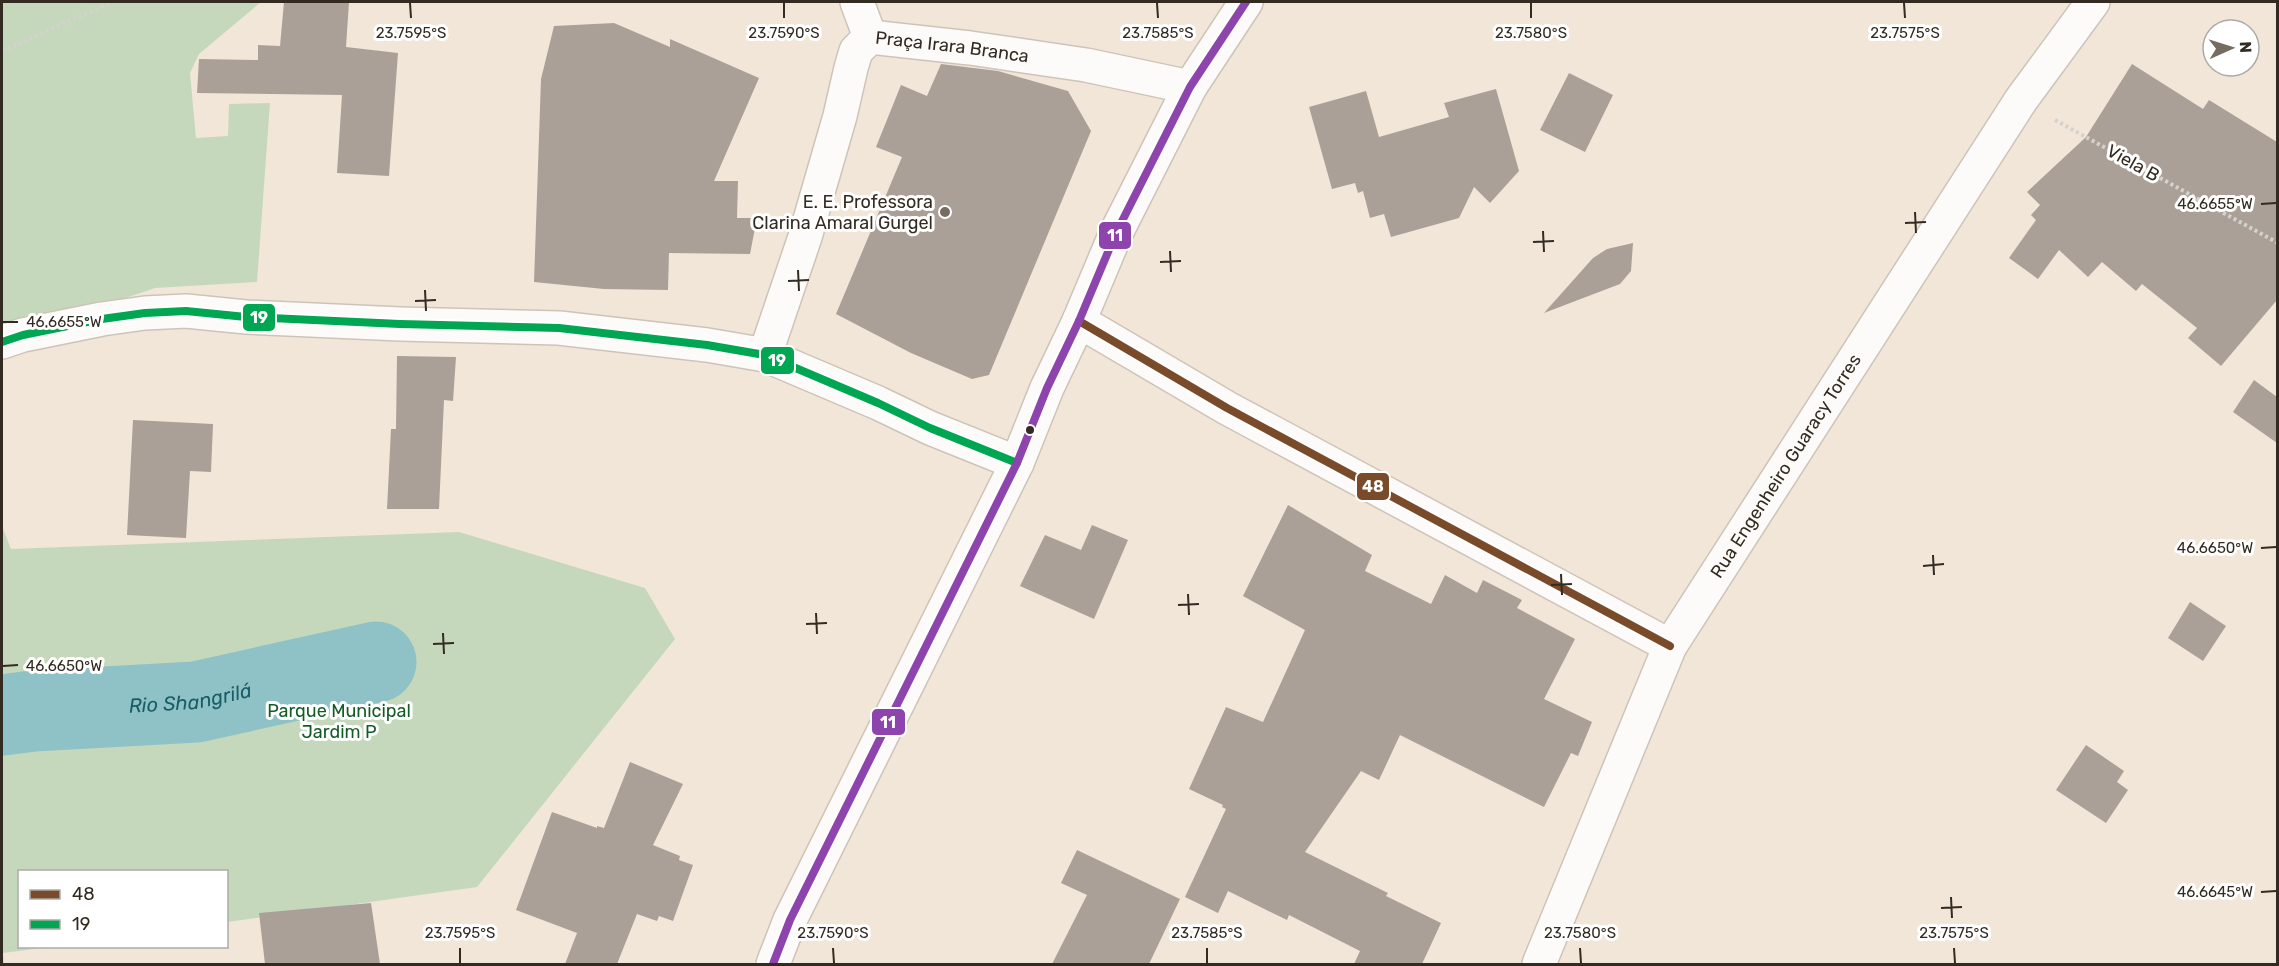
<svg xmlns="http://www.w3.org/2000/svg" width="2279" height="966" font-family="Rubik,sans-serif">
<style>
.green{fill:#c5d8bc}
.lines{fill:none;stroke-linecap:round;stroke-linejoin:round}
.river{stroke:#8ec2c7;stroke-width:81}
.building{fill:#aba098}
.street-casing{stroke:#cdc4b9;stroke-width:36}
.secondary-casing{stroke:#cdc4b9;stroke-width:36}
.path{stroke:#d5d2cd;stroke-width:4;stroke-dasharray:3 3;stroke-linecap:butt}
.street{stroke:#fdfbf9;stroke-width:33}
.secondary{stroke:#fdfbf9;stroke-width:33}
.bus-1-casing{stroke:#fff;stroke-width:12}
.bus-2-casing{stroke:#fff;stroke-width:12}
.bus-3-casing{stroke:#fff;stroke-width:12}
.bus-1{stroke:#7a4b2a;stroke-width:8}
.bus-2{stroke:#00a651;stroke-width:8}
.bus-3{stroke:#8e44ad;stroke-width:8}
.ticks{fill:none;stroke:#332b21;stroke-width:2}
.poi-dot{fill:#766c61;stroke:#fff;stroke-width:2}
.bus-dot{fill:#332b21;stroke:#fff;stroke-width:2}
.labels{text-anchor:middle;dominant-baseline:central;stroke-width:6;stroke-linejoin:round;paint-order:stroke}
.street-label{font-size:18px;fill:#332b21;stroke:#fff}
.poi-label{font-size:18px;fill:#332b21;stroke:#fff;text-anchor:end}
.park-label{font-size:18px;fill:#145c25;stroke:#fff}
.water-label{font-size:20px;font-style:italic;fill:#195c66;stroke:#fff}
.ticks-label{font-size:15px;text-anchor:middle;fill:#332b21;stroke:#fff;stroke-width:6;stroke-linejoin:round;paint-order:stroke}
.line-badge{stroke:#fff;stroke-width:2}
.badge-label{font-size:16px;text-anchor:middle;font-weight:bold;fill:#fff}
</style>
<rect width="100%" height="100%" fill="#f2e6d8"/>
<g class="green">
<polygon points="2,2 261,2 199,54 190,73 196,138 228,136 229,104 270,103 257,282 155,288 2,340"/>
<polygon points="2,526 11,549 459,532 645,588 675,639 477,887 227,922 226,872 20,872 20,946 49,947 3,953 4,964 2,964"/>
</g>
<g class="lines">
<path class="river" id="s1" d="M2,715l31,-4 163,-9 180,-40"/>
</g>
<g class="building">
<polygon points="284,2 349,2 346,47 398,53 389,176 337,173 342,95 197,93 199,59 258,60 258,45 280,46"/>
<polygon points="614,23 670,47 670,39 759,78 714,181 738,181 737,218 757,218 750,254 669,253 668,290 604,289 534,282 541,79 554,26"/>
<polygon points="941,64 998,71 1068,91 1091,131 989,375 972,379 911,353 836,314 902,157 876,147 901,85 927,96"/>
<polygon points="2132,64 2203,109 2209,100 2277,142 2277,300 2221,366 2188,338 2197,328 2142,284 2136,291 2102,262 2088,277 2059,250 2038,279 2009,258 2036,220 2031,215 2040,205 2027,192 2086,137"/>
<polygon points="1569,73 1613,95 1585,152 1540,130"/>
<polygon points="1496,89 1519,171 1490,203 1474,187 1459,218 1391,237 1384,214 1370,218 1363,191 1358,193 1355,183 1332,189 1309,107 1366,91 1379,137 1449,117 1444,103"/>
<polygon points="1633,243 1631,271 1620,284 1544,313 1593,258 1607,249"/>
<polygon points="397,356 456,357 453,401 444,400 439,509 387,509 391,429 396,429"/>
<polygon points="2254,380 2277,397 2277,443 2233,412"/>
<polygon points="133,420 213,424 211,472 190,471 186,538 127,535"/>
<polygon points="1288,505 1372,555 1365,571 1431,604 1445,575 1477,593 1483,580 1522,600 1517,608 1575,639 1544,699 1592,722 1578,756 1571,753 1544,807 1400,735 1379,780 1361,771 1305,852 1388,893 1386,896 1441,923 1422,964 1354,964 1360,951 1289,915 1287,920 1228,891 1218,913 1185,897 1226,809 1222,807 1223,805 1189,789 1226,707 1263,722 1305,630 1243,596"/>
<polygon points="1092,525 1128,540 1094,619 1020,586 1045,535 1081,550"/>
<polygon points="2190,602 2226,626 2203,661 2168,638"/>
<polygon points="2086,745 2124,771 2117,782 2128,790 2106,823 2056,790"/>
<polygon points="630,762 683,784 653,845 680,856 679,860 693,865 673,921 659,916 657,921 637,914 617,964 565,964 577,933 516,910 552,812 597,828 597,826 604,828"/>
<polygon points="1077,850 1180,899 1149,964 1052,964 1087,895 1061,883"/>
<polygon points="371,903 380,964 265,964 259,913"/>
</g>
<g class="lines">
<defs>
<g id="street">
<polyline points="857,2 870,37"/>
<polyline points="1079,321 1227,408 1670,646"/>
<polyline points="2,342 23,335 102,319 145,313 186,311 246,317 400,324 559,328 707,345 765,355 878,403 930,428 1017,463"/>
<path id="s2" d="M765,355l40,-118 35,-121 11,-48 5,-17 14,-14 100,11 116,17 104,22"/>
<path id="s3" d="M1539,964l131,-318 351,-546 72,-98"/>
</g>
<polyline id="secondary" points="773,964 790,920 1017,463 1047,388 1079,321 1116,233 1190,87 1246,2"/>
</defs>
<use href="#street" class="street-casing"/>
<use href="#secondary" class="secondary-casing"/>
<g class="path">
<polyline points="2,51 112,2"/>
<polyline points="2055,120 2278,243"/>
</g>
<use href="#street" class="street"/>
<use href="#secondary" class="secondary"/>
<defs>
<polyline id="bus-1" points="1079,321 1227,408 1670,646"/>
<polyline id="bus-2" points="2,342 23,335 102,319 145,313 186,311 246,317 400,324 559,328 707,345 765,355 878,403 930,428 1017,463"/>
<polyline id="bus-3" points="773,964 790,920 1017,463 1047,388 1079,321 1116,233 1190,87 1246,2"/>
</defs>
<use href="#bus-1" class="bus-1-casing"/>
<use href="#bus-2" class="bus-2-casing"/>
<use href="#bus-3" class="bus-3-casing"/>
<use href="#bus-1" class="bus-1"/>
<use href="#bus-2" class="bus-2"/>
<use href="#bus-3" class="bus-3"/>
</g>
<path class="ticks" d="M410,3l1,15M784,3v15M1157,3l1,15M1531,3v15M1904,3l1,15M2261,204l15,-1M1915,212l1,21M1905,223l21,-1M1543,231l1,21M1533,242l21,-1M1170,251l1,21M1160,262l21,-1M798,270l1,21M788,281l21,-1M425,290l1,21M415,301l21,-1M3,322h15M2261,548l15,-1M1933,555l1,20M1923,566l21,-2M1561,574l1,21M1551,585l21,-1M1188,594l1,21M1178,605l21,-1M816,613l1,21M806,624l21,-1M443,633l1,21M433,644l21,-1M3,666l15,-1M2261,892l15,-1M1951,897l1,21M1941,908l21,-1M460,948v15M833,948l1,15M1207,948v15M1580,948l1,15M1954,948l1,15"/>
<circle class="poi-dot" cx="945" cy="212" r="6"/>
<circle class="bus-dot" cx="1030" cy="430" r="5"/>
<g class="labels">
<g class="street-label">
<text stroke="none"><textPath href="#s2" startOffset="420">Praça Irara Branca</textPath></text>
<text transform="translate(2133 163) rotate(29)">Viela B</text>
<text stroke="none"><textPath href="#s3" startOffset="558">Rua Engenheiro Guaracy Torres</textPath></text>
</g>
<g class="poi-label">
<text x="933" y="202">E. E. Professora<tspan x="933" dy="21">Clarina Amaral Gurgel</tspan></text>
</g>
<g class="park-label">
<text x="339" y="711">Parque Municipal<tspan x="339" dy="21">Jardim P</tspan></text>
</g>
<g class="water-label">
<text stroke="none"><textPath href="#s1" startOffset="189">Rio Shangrilá</textPath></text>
</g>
</g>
<g class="ticks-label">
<text x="411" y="38">23.7595°S</text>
<text x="784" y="38">23.7590°S</text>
<text x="1158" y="38">23.7585°S</text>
<text x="1531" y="38">23.7580°S</text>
<text x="1905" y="38">23.7575°S</text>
<text x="2215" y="209">46.6655°W</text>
<text x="64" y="327">46.6655°W</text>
<text x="2215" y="553">46.6650°W</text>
<text x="64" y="671">46.6650°W</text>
<text x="2215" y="897">46.6645°W</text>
<text x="460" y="938">23.7595°S</text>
<text x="833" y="938">23.7590°S</text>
<text x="1207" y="938">23.7585°S</text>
<text x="1580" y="938">23.7580°S</text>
<text x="1954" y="938">23.7575°S</text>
</g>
<g class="line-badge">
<rect x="1098" y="221" width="34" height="29" rx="6" fill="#8e44ad"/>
<rect x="242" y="303" width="34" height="29" rx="6" fill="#00a651"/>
<rect x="760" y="346" width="35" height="29" rx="6" fill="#00a651"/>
<rect x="1356" y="472" width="34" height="29" rx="6" fill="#7a4b2a"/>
<rect x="871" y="708" width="35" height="28" rx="6" fill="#8e44ad"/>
</g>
<g class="badge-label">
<text x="1115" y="241">11</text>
<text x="259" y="323">19</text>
<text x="777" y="366">19</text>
<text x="1373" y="492">48</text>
<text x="888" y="728">11</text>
</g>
<rect width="2279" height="966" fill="none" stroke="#332b21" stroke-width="6"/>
<rect x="18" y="870" width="210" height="78" fill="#ffffff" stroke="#adaaa6" stroke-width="1.5"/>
<rect x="30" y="890" width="30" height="9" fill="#7a4b2a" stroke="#adaaa6" stroke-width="1.5"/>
<text x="72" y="900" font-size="18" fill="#332b21">48</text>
<rect x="30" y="920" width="30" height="9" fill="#00a651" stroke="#adaaa6" stroke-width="1.5"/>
<text x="72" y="930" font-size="18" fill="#332b21">19</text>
<g transform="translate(2231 48) rotate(87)"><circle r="28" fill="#ffffff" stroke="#adaaa6" stroke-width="1.5"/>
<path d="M0-4.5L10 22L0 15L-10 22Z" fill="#766c61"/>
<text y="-9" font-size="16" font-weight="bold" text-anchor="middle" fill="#332b21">N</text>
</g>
</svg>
